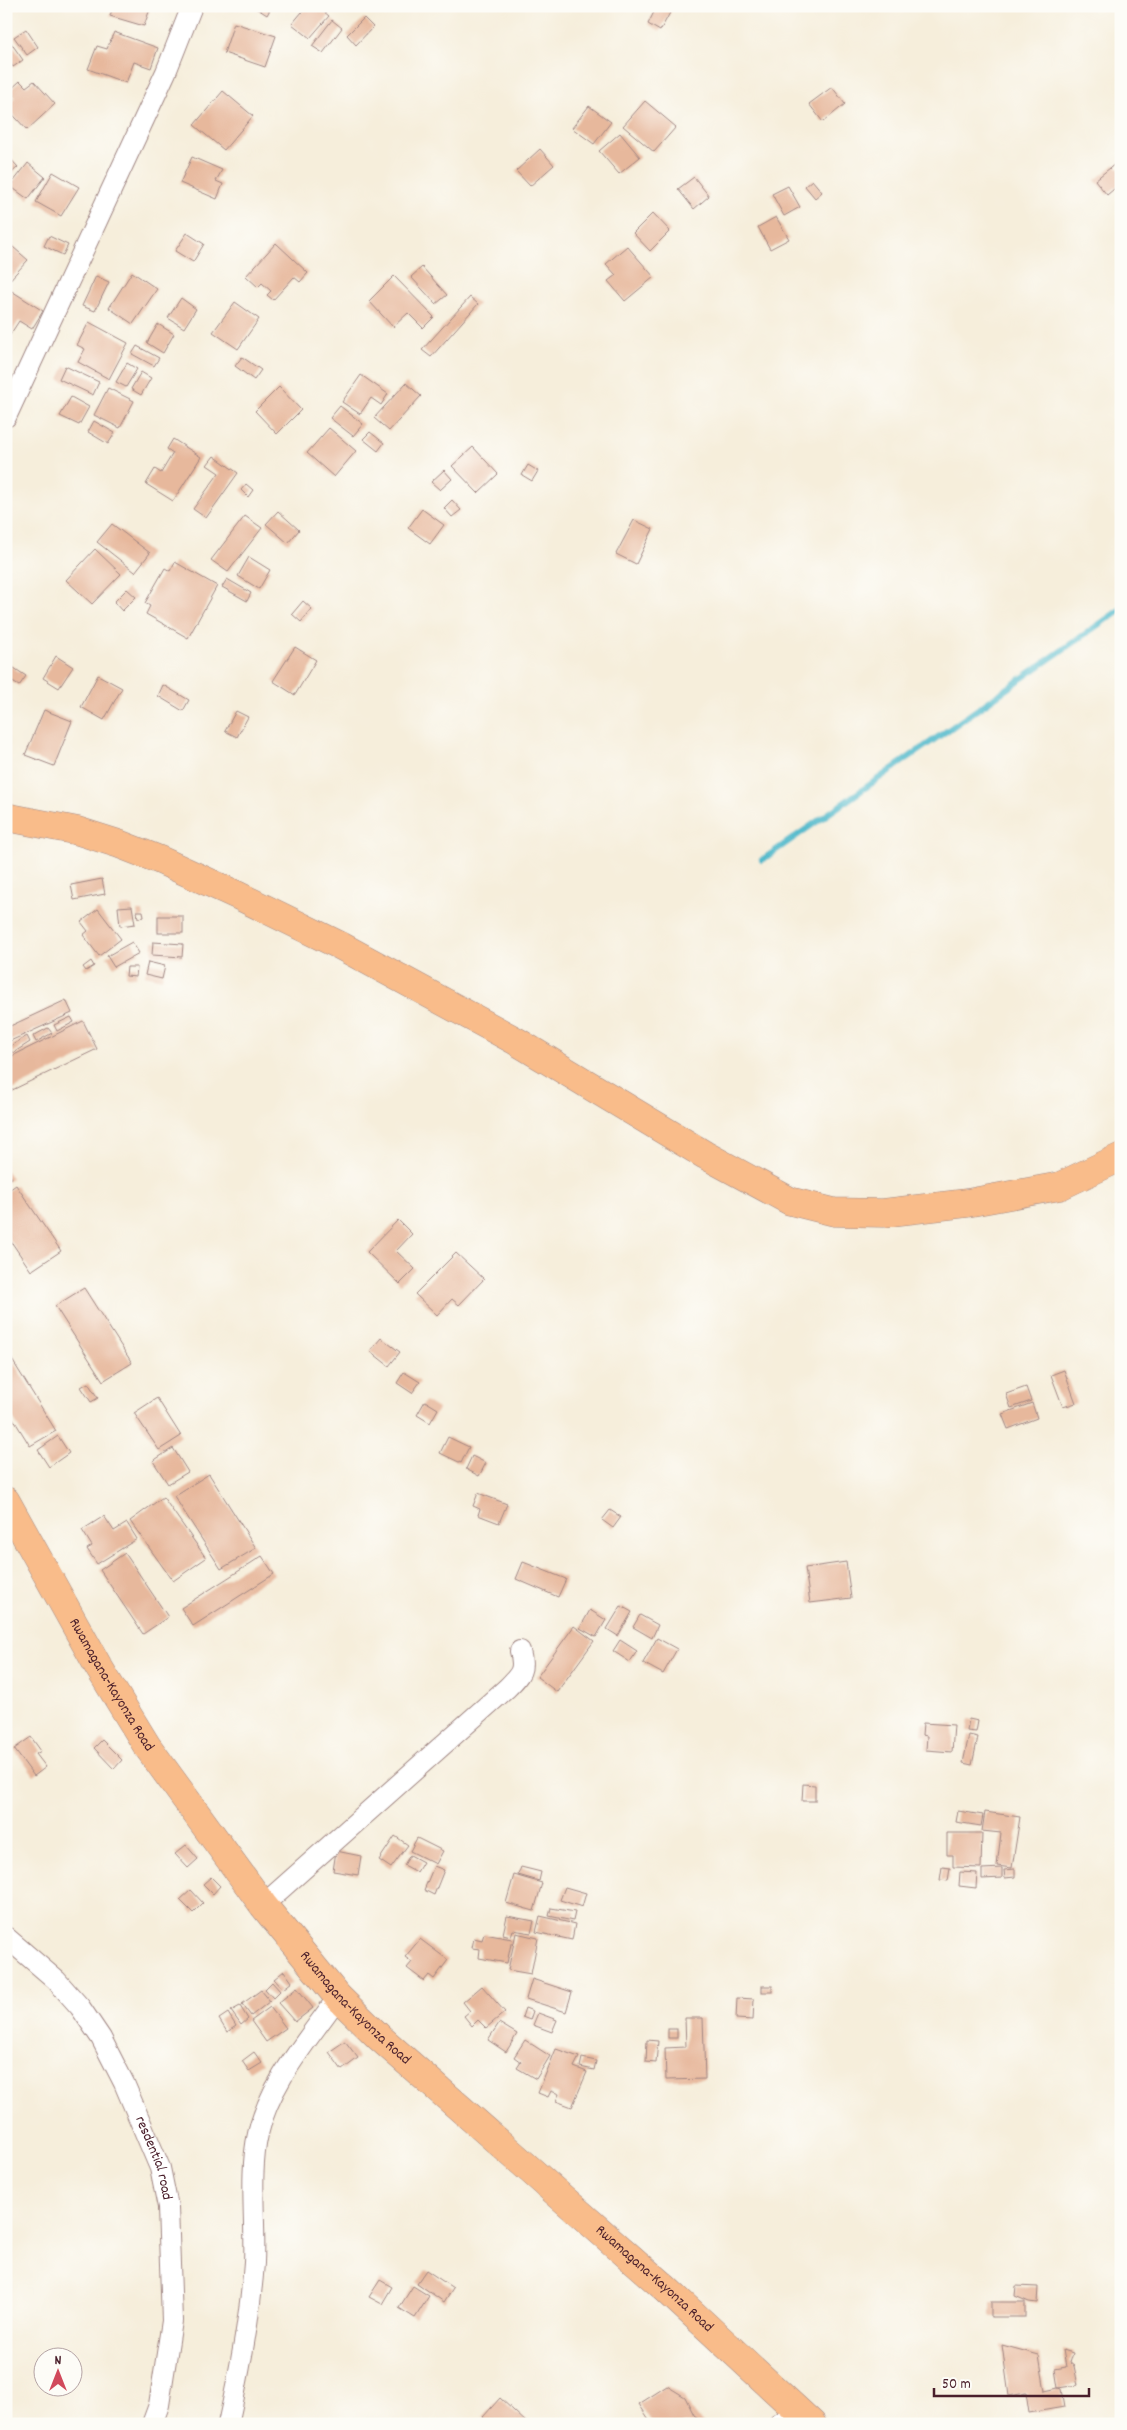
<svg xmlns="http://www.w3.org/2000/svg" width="1127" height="2430" font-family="Dekko,sans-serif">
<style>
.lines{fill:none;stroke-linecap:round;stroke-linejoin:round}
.stream{stroke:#4db8ca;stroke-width:6}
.building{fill:#e7b89c}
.street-casing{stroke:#a08683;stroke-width:22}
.highway-casing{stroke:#a08683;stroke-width:29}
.street{stroke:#fff;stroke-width:20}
.highway{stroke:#f9bc8a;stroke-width:28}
.labels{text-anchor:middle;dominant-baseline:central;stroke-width:4;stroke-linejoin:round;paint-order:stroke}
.street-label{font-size:15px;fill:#4a1f2b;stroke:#fdfcf7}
</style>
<rect width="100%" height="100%" fill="#fdfcf7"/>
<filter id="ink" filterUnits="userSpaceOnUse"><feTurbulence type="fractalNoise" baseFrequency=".02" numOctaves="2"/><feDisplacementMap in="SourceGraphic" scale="10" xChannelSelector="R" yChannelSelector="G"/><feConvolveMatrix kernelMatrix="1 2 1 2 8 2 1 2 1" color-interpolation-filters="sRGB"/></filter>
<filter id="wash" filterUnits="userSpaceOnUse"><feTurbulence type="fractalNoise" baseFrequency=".0096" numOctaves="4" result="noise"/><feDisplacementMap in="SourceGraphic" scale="20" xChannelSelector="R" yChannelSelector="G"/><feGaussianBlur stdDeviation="1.12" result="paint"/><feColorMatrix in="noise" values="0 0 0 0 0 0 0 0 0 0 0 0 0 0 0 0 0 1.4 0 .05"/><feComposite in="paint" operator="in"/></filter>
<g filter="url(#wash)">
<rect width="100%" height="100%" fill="#f6eedb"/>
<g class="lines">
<polyline class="stream" points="762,860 1121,609"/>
</g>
<g id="blocks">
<g class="building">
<polygon points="113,6 151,6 144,26 110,16"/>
<polygon points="253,6 272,6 267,15"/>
<polygon points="307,6 317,6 329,16 310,38 292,24"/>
<polygon points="657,6 672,9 660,31 648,24"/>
<polygon points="364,18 373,27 356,45 347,35"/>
<polygon points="332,20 342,28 323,53 312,46"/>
<polygon points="234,23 276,36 265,67 224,53"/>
<polygon points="26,29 38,47 27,55 14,37"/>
<polygon points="114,32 158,48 151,68 134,62 126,83 88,69 97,46 107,49"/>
<polygon points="9,40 23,60 13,67 6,57 6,42"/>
<polygon points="20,81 26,87 34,81 55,104 27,130 6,107 15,97 9,91"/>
<polygon points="832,87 845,104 823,122 809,104"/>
<polygon points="223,91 253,116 224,150 194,125"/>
<polygon points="645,101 676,127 654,152 623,126"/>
<polygon points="589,106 611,122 594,144 572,128"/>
<polygon points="620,133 640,157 619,174 599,151"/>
<polygon points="540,149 554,165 530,186 516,171"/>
<polygon points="6,154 18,167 6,178"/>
<polygon points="192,157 222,170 216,181 223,184 217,199 180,183"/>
<polygon points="28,163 45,177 28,199 10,186"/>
<polygon points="1115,164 1121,171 1121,183 1107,195 1095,180"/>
<polygon points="53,172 79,187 61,216 36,202"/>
<polygon points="694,177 709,196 694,209 678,189"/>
<polygon points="812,180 822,192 815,198 805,186"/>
<polygon points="788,186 800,207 784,216 772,194"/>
<polygon points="653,213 670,231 650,251 633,233"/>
<polygon points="776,217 789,239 770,249 758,227"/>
<polygon points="187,233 204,244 193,262 175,251"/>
<polygon points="49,236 68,245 63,255 44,246"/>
<polygon points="6,241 28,260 6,284"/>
<polygon points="276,243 308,273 300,282 294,277 273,300 267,295 271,291 262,283 258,287 246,276"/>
<polygon points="627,246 654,277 625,301 608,281 616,275 606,264"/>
<polygon points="422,267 447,295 436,304 411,277"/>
<polygon points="132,272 157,289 133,324 109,308"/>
<polygon points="96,276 109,282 95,311 82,306"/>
<polygon points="394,276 434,317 423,328 408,313 393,327 369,301"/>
<polygon points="10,290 43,311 32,329 19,321 6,341 6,295"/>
<polygon points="470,297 478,304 431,357 422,350"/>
<polygon points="181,298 196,309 184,328 168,318"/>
<polygon points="235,302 259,319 238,349 213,332"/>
<polygon points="89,322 128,343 109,379 78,362 85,349 77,345"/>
<polygon points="158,324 174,334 163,353 147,343"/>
<polygon points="137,346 159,358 154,366 132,354"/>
<polygon points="242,357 261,370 254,380 235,366"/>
<polygon points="127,363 137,369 126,387 116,382"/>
<polygon points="65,366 99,382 93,395 59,379"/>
<polygon points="141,372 151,378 141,395 131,389"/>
<polygon points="361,375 388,394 381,405 371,398 360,414 342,402"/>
<polygon points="406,383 421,396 389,431 374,418"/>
<polygon points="279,387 301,410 277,434 255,411"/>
<polygon points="108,388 134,401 120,428 94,415"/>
<polygon points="71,397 89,407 79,425 60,416"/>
<polygon points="340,406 363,424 353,436 330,418"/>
<polygon points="94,421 115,433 108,444 88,432"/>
<polygon points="329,428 356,451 334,477 307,453"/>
<polygon points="370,432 384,443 378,451 363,439"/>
<polygon points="173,439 201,457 173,501 146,484 155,469 161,473 173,453 167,449"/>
<polygon points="473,447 498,474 478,493 452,466"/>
<polygon points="214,456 238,473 206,518 193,509 219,473 207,465"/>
<polygon points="528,465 538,471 532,481 522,475"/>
<polygon points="444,470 452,479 440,490 431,482"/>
<polygon points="246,484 253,490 248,497 241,490"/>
<polygon points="452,500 461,510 452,517 444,508"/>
<polygon points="422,509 444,525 430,544 408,528"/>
<polygon points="278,511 299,530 288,543 266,524"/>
<polygon points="245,516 262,528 228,572 211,560"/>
<polygon points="634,520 653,529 636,564 616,554"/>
<polygon points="112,524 150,553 135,572 97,542"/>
<polygon points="95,549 121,574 92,604 66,580"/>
<polygon points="249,557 270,570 259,589 238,576"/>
<polygon points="175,562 217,586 188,638 146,614 150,606 145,603 165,568 170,571"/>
<polygon points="227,579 251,593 247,601 222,587"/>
<polygon points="127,589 136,597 122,611 114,602"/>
<polygon points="303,601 312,609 301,622 292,614"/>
<polygon points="295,647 316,660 295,695 273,681"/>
<polygon points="56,656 73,667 59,688 43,678"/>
<polygon points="8,664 26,676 19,686 6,678"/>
<polygon points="98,675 122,688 104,720 81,707"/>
<polygon points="163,685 189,700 183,711 158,696"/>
<polygon points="44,710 72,721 54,766 25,755"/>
<polygon points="236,711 248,717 237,737 225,731"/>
<polygon points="102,879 105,894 74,900 71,885"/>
<polygon points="132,906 135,924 120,926 118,907"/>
<polygon points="98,909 121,939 99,956 83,935 88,931 81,922"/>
<polygon points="137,911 143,911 144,917 138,918"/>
<rect x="158" y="916" width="25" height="17"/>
<polygon points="132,942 139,953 114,967 107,956"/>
<polygon points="153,942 183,944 182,957 152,955"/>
<polygon points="91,961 94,966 86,971 83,967"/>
<polygon points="148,962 165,966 162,979 145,975"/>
<polygon points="127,967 137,967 136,977 126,976"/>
<polygon points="66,1000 72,1013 8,1042 6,1028"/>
<polygon points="71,1017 74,1022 57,1031 54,1025"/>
<polygon points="83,1021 97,1049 6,1093 6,1059"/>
<polygon points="48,1028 52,1033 36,1042 33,1036"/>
<polygon points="27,1036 30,1042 13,1053 9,1047"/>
<polygon points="6,1170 12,1178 6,1182"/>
<polygon points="16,1185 61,1251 31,1271 6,1234 6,1192"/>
<polygon points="398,1220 412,1234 396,1251 415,1269 400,1284 367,1252"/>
<polygon points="456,1253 484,1279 459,1305 452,1299 437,1315 415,1294"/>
<polygon points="84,1288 132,1363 103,1381 55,1306"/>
<polygon points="381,1338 400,1352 389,1366 370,1351"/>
<polygon points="6,1350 56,1431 30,1446 6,1407"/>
<polygon points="1064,1370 1076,1403 1063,1407 1051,1375"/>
<polygon points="404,1372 420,1382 412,1393 397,1383"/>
<polygon points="88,1383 98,1398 91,1402 81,1387"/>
<polygon points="1026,1387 1031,1401 1011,1408 1006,1394"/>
<polygon points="157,1398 181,1436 159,1450 134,1413"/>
<polygon points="425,1401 438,1409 430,1423 417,1415"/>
<polygon points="1032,1403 1037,1418 1008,1429 1002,1414"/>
<polygon points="58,1436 69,1453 49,1467 38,1450"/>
<polygon points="448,1437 469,1447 461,1463 440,1453"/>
<polygon points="173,1448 188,1472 168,1484 153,1461"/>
<polygon points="472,1456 486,1463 479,1476 466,1469"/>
<polygon points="209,1474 256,1548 221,1569 174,1496"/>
<polygon points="478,1493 507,1504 499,1523 478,1515 480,1509 473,1506"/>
<polygon points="163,1497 206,1558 173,1581 130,1521"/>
<polygon points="610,1510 621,1517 613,1528 602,1520"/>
<polygon points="104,1516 114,1531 127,1523 137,1539 97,1564 87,1549 92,1546 82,1530"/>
<polygon points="125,1553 168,1617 143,1634 100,1570"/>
<polygon points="262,1556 274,1574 193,1626 181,1608"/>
<polygon points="523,1562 566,1579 558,1597 516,1579"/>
<polygon points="846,1562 851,1598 810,1603 805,1568"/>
<polygon points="621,1606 632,1612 618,1636 607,1629"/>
<polygon points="590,1610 606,1620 596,1637 580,1628"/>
<polygon points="640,1615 658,1625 652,1638 633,1627"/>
<polygon points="574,1626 594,1641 557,1692 537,1677"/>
<polygon points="657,1638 677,1649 663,1674 643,1663"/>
<polygon points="620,1640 637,1651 630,1662 613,1651"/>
<polygon points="969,1719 978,1721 976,1732 967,1731"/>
<polygon points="923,1723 954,1725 952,1752 926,1750 927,1736 922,1735"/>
<polygon points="969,1735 978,1737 972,1765 963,1763"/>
<polygon points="31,1737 41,1751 36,1754 46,1767 34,1776 14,1749"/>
<polygon points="102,1740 122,1760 114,1769 94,1748"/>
<polygon points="803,1784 815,1785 815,1801 802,1801"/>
<polygon points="958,1811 983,1815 981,1826 956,1822"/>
<polygon points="985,1812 1020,1817 1012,1868 997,1866 1001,1833 982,1831"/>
<polygon points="947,1833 982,1833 981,1868 953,1867 953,1855 947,1855"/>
<polygon points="395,1836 408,1845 391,1868 379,1860"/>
<polygon points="417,1838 443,1851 436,1864 410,1851"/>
<polygon points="186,1845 198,1859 188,1868 175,1854"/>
<polygon points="336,1851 361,1856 358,1875 333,1871"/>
<polygon points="410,1855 423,1862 417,1872 404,1865"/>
<polygon points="434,1866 444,1870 434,1895 424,1890"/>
<polygon points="521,1867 541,1872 539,1881 518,1875"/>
<polygon points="942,1867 950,1868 948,1881 940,1880"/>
<polygon points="1002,1868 1002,1878 982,1879 982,1869"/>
<polygon points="1015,1869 1015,1877 1005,1878 1004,1870"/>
<polygon points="960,1872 977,1873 976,1888 959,1886"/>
<polygon points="514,1875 542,1883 534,1911 506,1903"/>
<polygon points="211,1877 220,1886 213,1894 203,1884"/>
<polygon points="565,1887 586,1893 582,1907 560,1900"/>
<polygon points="191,1890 203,1903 193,1913 180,1900"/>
<polygon points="551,1908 575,1912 573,1921 549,1916"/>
<polygon points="507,1916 534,1921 531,1933 513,1930 511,1936 503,1934"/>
<polygon points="540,1916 575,1924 572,1940 536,1932"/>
<polygon points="516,1933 538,1938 531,1974 508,1970"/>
<polygon points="484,1934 512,1939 507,1963 479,1958 480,1949 472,1948 474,1938 482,1940"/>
<polygon points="420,1939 448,1960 434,1979 429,1975 424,1981 407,1968 412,1962 405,1957"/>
<polygon points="284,1971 292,1982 283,1989 274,1979"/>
<polygon points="532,1979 572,1992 566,2012 526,1999"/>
<polygon points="272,1982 280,1991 273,1998 265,1989"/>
<polygon points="482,1986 505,2012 486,2028 478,2020 472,2026 464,2016 470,2011 463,2002"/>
<rect x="762" y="1986" width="10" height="6"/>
<polygon points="297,1988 313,2008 295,2022 278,2003"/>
<polygon points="261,1990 270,2001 251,2016 242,2004"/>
<polygon points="737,1998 754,1999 753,2020 736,2019"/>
<polygon points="240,2006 248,2019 241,2025 231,2011"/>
<polygon points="270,2007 286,2028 266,2042 251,2021"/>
<polygon points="525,2008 533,2011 530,2020 522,2017"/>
<polygon points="228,2013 236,2026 227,2032 219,2019"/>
<polygon points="538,2013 557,2020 552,2032 533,2025"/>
<polygon points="685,2018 703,2018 705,2079 666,2080 665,2048 686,2047"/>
<polygon points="499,2023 517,2034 506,2052 488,2040"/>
<rect x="668" y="2029" width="9" height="9"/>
<polygon points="525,2040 550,2056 536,2079 517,2068 521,2062 514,2057"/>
<polygon points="647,2040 658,2041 656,2063 646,2062"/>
<polygon points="345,2041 358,2058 342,2070 329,2052"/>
<polygon points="556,2049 579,2057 574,2067 587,2072 572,2107 556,2101 559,2094 551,2091 548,2097 538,2093"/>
<polygon points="254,2052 262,2063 249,2071 242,2061"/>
<polygon points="582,2058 596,2061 594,2070 580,2067"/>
<polygon points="426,2270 453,2288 444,2302 417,2283"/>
<polygon points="380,2280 392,2287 382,2304 369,2297"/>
<polygon points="413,2286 429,2296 415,2318 399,2308"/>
<polygon points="1016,2286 1038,2287 1037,2303 1029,2302 1015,2296"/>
<rect x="991" y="2302" width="34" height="15"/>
<polygon points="1002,2345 1039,2355 1045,2391 1058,2388 1055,2369 1066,2367 1063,2350 1073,2353 1070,2363 1074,2366 1078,2385 1058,2388 1061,2389 1064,2407 1029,2413 1026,2393 1009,2396"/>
<polygon points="667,2386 685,2397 694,2415 705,2424 652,2424 639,2404"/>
<polygon points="500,2398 528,2424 490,2424 483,2417"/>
</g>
</g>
</g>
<g filter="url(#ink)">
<use href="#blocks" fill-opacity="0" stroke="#a08683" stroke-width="1"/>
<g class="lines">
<defs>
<g id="street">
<polyline points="6,417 166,72 192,6"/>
<path d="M263,1905l244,-217c14,-14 18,-18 13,-37"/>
<path id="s1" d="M6,1937l50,43 24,27 21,31 23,45 36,85 8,39 4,114 -13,84 -7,19"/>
<path d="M228,2424c12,-53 22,-108 26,-161 2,-41 -5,-90 4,-129 12,-52 50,-94 80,-137"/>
<polyline points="779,2424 798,2412"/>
</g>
<g id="highway">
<polyline points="6,817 78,831 119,844 160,860 239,896 341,946 516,1041 705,1155 790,1201 834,1212 883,1213 967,1203 1060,1186 1121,1157"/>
<path id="s2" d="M6,1501l92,165 49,80 116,159 75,92 41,40 287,252 146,135"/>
</g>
</defs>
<use href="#street" class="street-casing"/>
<use href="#highway" class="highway-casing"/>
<use href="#street" class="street"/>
<use href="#highway" class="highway"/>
</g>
</g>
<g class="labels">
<g class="street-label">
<text stroke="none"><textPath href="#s2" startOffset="212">Rwamagana-Kayonza Road</textPath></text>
<text stroke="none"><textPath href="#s2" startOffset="618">Rwamagana-Kayonza Road</textPath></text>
<text stroke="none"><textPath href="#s1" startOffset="271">resdential road</textPath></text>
<text stroke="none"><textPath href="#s2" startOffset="1022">Rwamagana-Kayonza Road</textPath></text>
</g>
</g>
<rect width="1127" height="2430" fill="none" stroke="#fdfcf7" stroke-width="25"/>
<g transform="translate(58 2372)"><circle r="24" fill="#fdfcf7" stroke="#b5a4a5"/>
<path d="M0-4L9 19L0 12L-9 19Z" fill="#d1495b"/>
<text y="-8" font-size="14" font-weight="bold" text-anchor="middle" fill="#4a1f2b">N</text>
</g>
<path d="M934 2388v8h155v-8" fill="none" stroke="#4a1f2b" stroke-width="2.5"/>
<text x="942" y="2388" font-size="15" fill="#4a1f2b" stroke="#fdfcf7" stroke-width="4" paint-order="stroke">50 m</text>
</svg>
